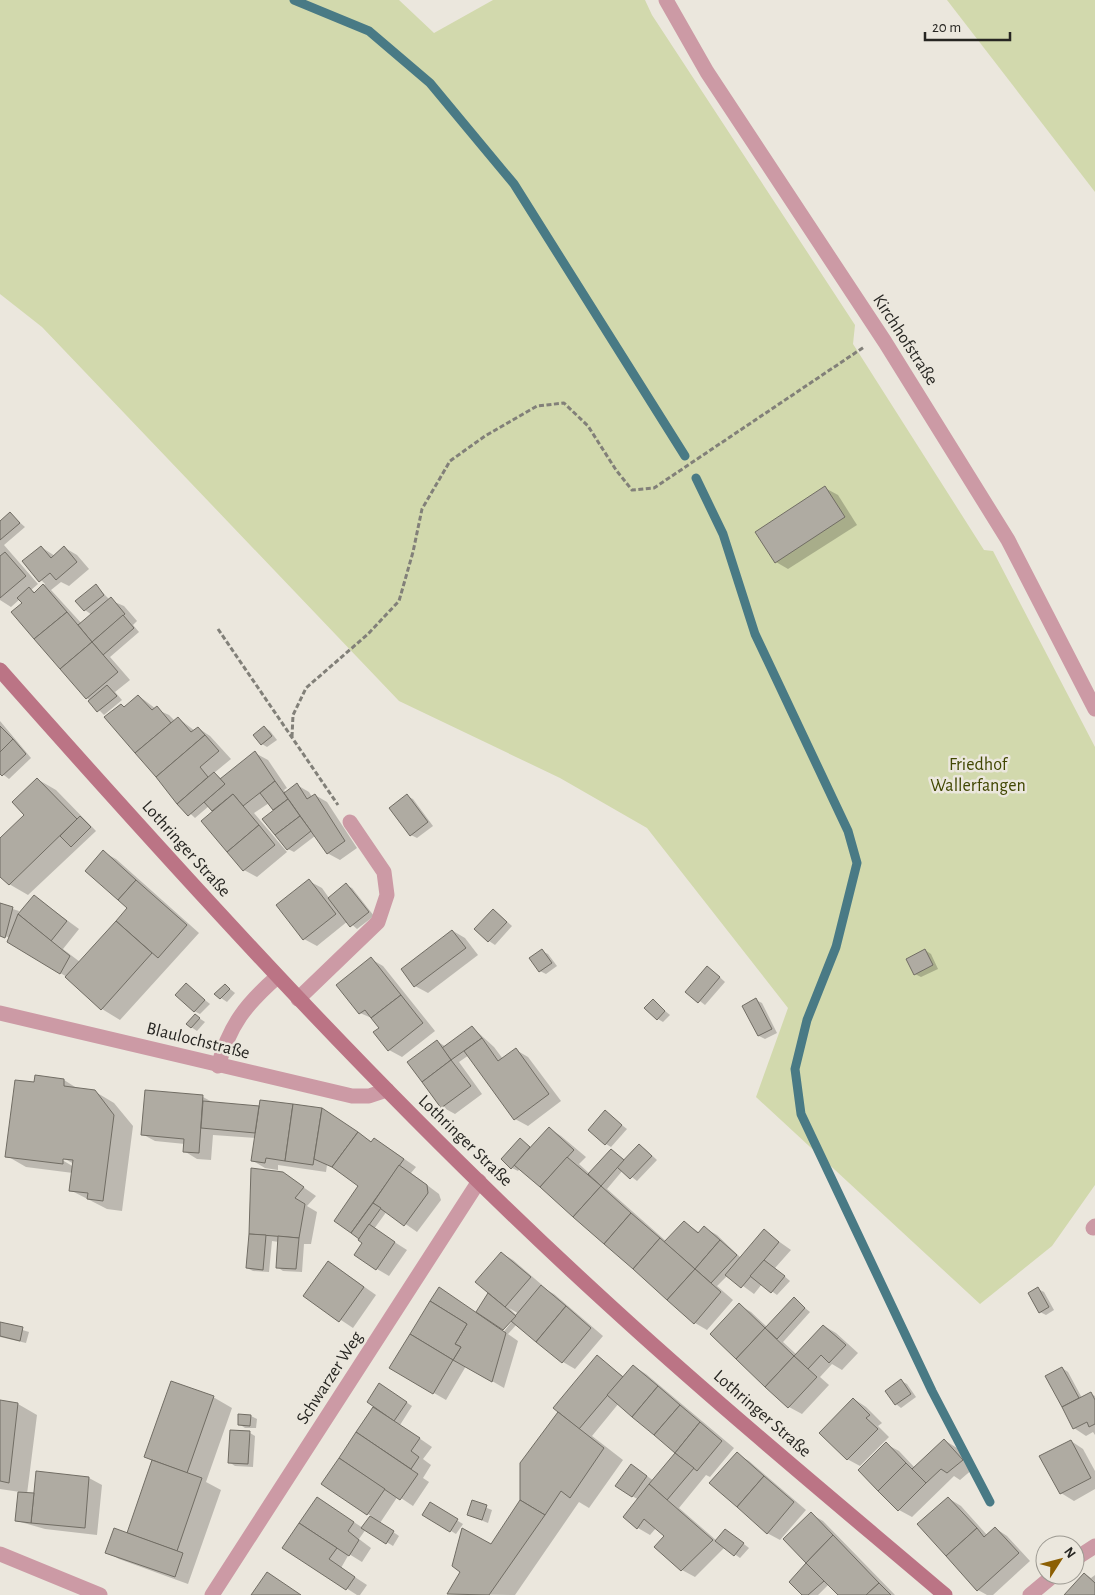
<svg xmlns="http://www.w3.org/2000/svg" width="1095" height="1595" font-family="'Alegreya Sans',sans-serif">
<style>
.green{fill:#d2d9ad}
.shadow{fill:#0003;fill-rule:evenodd}
.lines{fill:none;stroke-linecap:round;stroke-linejoin:round}
.stream{stroke:#497a85;stroke-width:9}
.building{fill:#afaba2;stroke:#716d64}
.path{stroke:#828079;stroke-width:3;stroke-dasharray:5 2.5;stroke-linecap:butt}
.lane{stroke:#cc9aa5;stroke-width:15}
.street{stroke:#cc9aa5;stroke-width:15}
.secondary{stroke:#bb7485;stroke-width:15}
.labels{text-anchor:middle;dominant-baseline:central;stroke-width:5;stroke-linejoin:round;paint-order:stroke}
.street-label{font-size:18px;fill:#272622;stroke:#ebe7dd}
.park-label{font-size:18px;fill:#414702;stroke:#ebe7dd}
</style>
<rect width="100%" height="100%" fill="#ebe7dd"/>
<g class="green">
<polygon points="0,0 399,0 434,33 493,0 645,0 652,15 855,325 853,344 984,550 993,551 1095,747 1095,1185 1052,1246 980,1304 756,1097 788,1008 647,828 560,778 399,701 42,327 0,294"/>
<polygon points="947,0 1095,0 1095,192"/>
</g>
<g class="shadow">
<polygon points="825,488 838,495 857,525 788,569 776,562"/>
<polygon points="10,514 25,527 4,545 38,584 31,590 36,593 45,584 24,562 41,547 55,556 65,548 77,555 89,569 69,586 61,582 51,590 82,624 92,615 85,610 96,586 110,600 124,606 137,621 133,625 139,632 110,657 130,680 115,692 122,700 104,715 87,698 20,599 11,607 0,600 0,523"/>
<polygon points="139,696 156,709 169,715 175,721 178,718 195,731 198,728 210,736 231,759 214,773 222,779 255,753 268,760 287,788 284,790 286,793 297,785 309,792 312,797 315,795 327,802 357,848 340,860 327,853 315,836 294,852 288,849 274,811 269,803 254,813 287,852 257,877 244,870 203,821 214,811 209,806 195,818 178,802 125,708"/>
<polygon points="0,721 31,758 9,779 0,772"/>
<polygon points="264,727 270,731 277,740 267,747 262,744"/>
<polygon points="37,779 56,790 96,831 28,895 9,884 0,875 0,840 26,815"/>
<polygon points="407,796 413,799 433,826 417,838 411,835"/>
<polygon points="103,852 116,859 199,933 120,1020 102,1009 67,977 9,942 12,938 0,935 0,905 19,911 17,917 34,896 79,929 63,949 80,962 129,908"/>
<polygon points="309,881 322,888 329,898 346,885 352,888 374,916 357,929 348,921 317,946 304,939"/>
<polygon points="494,910 512,926 495,945 489,941"/>
<polygon points="453,931 465,938 478,955 428,993 415,986"/>
<polygon points="925,950 931,954 938,969 921,977 915,974"/>
<polygon points="542,951 548,954 557,966 546,974 540,971"/>
<polygon points="371,959 383,966 435,1031 402,1057 389,1050 381,1028 374,1019 360,1013"/>
<polygon points="713,971 725,982 705,1005 687,991"/>
<polygon points="186,985 210,1004 200,1014 194,1011"/>
<polygon points="225,985 235,993 227,1002 221,998"/>
<polygon points="756,1000 762,1003 777,1033 765,1039 759,1036"/>
<polygon points="653,1001 670,1015 663,1022 658,1019"/>
<polygon points="196,1016 205,1022 197,1031 191,1027"/>
<polygon points="472,1027 494,1047 503,1059 516,1050 528,1057 561,1101 528,1126 515,1119 469,1055 459,1062 482,1094 455,1114 442,1107 437,1041 446,1047"/>
<path d="M64,1080l16,10 14,1 20,12 19,23 -11,85 -15,-2 -37,-19 3,-17 -47,-6 -19,-11 28,-72zM58,1155l16,9v3l-17,-10z"/>
<polygon points="203,1097 214,1103 321,1110 372,1142 374,1139 387,1147 416,1167 411,1173 439,1194 441,1200 417,1232 387,1211 374,1229 407,1250 389,1276 377,1269 361,1238 335,1220 360,1186 339,1171 327,1165 326,1172 278,1165 278,1170 265,1168 253,1161 256,1138 213,1135 211,1160 197,1159 184,1151 185,1144 155,1141 142,1134"/>
<polygon points="605,1112 627,1129 611,1147 606,1144"/>
<polygon points="549,1128 561,1136 586,1157 579,1164 590,1174 611,1150 625,1160 639,1145 645,1149 657,1160 637,1181 623,1170 607,1189 667,1242 684,1222 700,1233 705,1228 717,1235 741,1258 764,1231 791,1250 775,1268 790,1281 777,1295 762,1284 754,1294 728,1275 717,1286 733,1300 707,1330 695,1323 520,1168 518,1171 512,1168 520,1139 531,1148"/>
<polygon points="283,1173 316,1196 307,1206 317,1212 311,1244 304,1244 302,1272 283,1271 277,1267 279,1242 272,1241 269,1272 253,1271 247,1268"/>
<path d="M501,1253l12,7 29,25 -1,2 13,7 49,42 -28,33 -12,-7 -46,-38 -9,10 10,7 -14,47 -38,-22 -20,34 -55,-32 86,-55 13,-20zM509,1308l10,6 -2,2zM511,1319h3l-13,16 -2,-1z"/>
<polygon points="329,1262 376,1295 353,1328 305,1296"/>
<polygon points="1038,1289 1044,1292 1054,1310 1046,1315 1040,1312"/>
<polygon points="794,1299 810,1312 783,1342 797,1355 824,1326 836,1333 858,1353 842,1370 832,1364 820,1377 829,1385 802,1414 789,1407 739,1305 751,1312 767,1327"/>
<polygon points="0,1323 29,1332 26,1343 0,1337"/>
<polygon points="597,1357 624,1377 633,1366 646,1374 734,1448 710,1477 706,1475 679,1508 717,1541 726,1530 749,1548 740,1558 725,1547 695,1577 682,1570 665,1536 656,1528 650,1535 638,1528 639,1500 632,1496 637,1469 654,1481 677,1453 619,1403 592,1436 623,1460 589,1508 579,1502 515,1595 449,1594 491,1546 521,1501 560,1412"/>
<polygon points="1062,1368 1068,1372 1082,1398 1091,1394 1095,1396 1095,1435 1093,1432 1086,1436 1074,1428 1063,1407"/>
<polygon points="901,1381 907,1384 916,1397 901,1408 896,1404"/>
<polygon points="385,1388 412,1406 400,1425 432,1447 423,1459 431,1465 423,1478 429,1482 413,1506 398,1496 380,1523 399,1536 393,1546 366,1529 359,1539 371,1548 362,1562 349,1554 341,1568 367,1585 360,1595 357,1595 284,1548 329,1506 363,1528 371,1516 323,1484"/>
<polygon points="213,1397 232,1408 206,1482 221,1490 188,1584 119,1559 107,1552 128,1535 153,1461 145,1457"/>
<polygon points="854,1399 866,1407 882,1423 878,1426 889,1437 860,1466 847,1459"/>
<polygon points="0,1402 18,1404 37,1415 27,1494 35,1495 37,1473 89,1478 102,1485 97,1535 45,1529 17,1521 20,1492 0,1489"/>
<polygon points="251,1416 257,1419 256,1428 245,1428 239,1424"/>
<polygon points="250,1433 255,1436 253,1467 235,1466 229,1462"/>
<polygon points="944,1440 957,1448 974,1468 960,1480 954,1476 912,1517 899,1510 860,1470 886,1444 899,1451 915,1468"/>
<polygon points="1071,1441 1083,1449 1095,1471 1095,1489 1074,1501 1061,1493"/>
<polygon points="737,1454 749,1461 806,1510 780,1540 767,1533"/>
<polygon points="948,1498 961,1506 987,1535 995,1528 1007,1536 1030,1561 993,1595 987,1595 978,1590"/>
<polygon points="472,1502 492,1510 488,1523 468,1515"/>
<polygon points="430,1504 463,1524 456,1534 424,1514"/>
<polygon points="811,1514 823,1521 895,1595 839,1595 829,1584 818,1595 804,1595"/>
<polygon points="1085,1574 1091,1578 1095,1575 1095,1595 1065,1595"/>
</g>
<g class="lines">
<g class="stream">
<polyline points="294,0 369,31 430,83 514,184 685,456"/>
<polyline points="696,478 723,534 755,634 848,831 857,863 836,947 807,1020 795,1069 801,1114 932,1391 990,1502"/>
</g>
</g>
<g class="building">
<polygon points="825,486 845,517 775,563 755,532"/>
<polygon points="10,512 20,523 0,540 0,521"/>
<polygon points="41,546 51,558 64,546 77,562 56,580 50,573 39,582 22,561"/>
<polygon points="5,552 26,576 0,598 0,556"/>
<polygon points="43,584 67,612 34,639 11,612 22,603 17,598 29,587 34,593"/>
<polygon points="96,584 104,595 84,611 75,601"/>
<polygon points="111,597 125,614 92,642 78,625"/>
<polygon points="67,612 92,642 60,669 34,639"/>
<polygon points="123,615 134,628 103,655 92,642"/>
<polygon points="92,642 118,672 86,699 60,669"/>
<polygon points="107,685 117,696 97,712 88,701"/>
<polygon points="138,695 152,710 157,706 171,723 135,753 104,717 121,704 124,707"/>
<polygon points="178,717 191,732 198,727 205,735 156,777 135,753"/>
<polygon points="0,726 13,739 0,752"/>
<polygon points="264,726 272,736 261,745 253,735"/>
<polygon points="205,735 219,751 200,767 208,777 177,804 156,777"/>
<polygon points="13,739 26,754 2,776 0,774 0,752"/>
<polygon points="255,751 275,781 243,806 233,794 212,811 204,802 225,784 220,779"/>
<polygon points="214,772 225,784 188,816 177,804"/>
<polygon points="37,778 77,819 9,885 0,877 0,838 24,815 12,802"/>
<polygon points="275,781 288,799 273,810 260,793"/>
<polygon points="297,783 307,799 315,794 345,841 327,854 284,793"/>
<polygon points="233,794 259,825 227,852 201,821"/>
<polygon points="407,794 428,822 410,836 389,808"/>
<polygon points="288,799 300,816 275,835 262,819"/>
<polygon points="80,816 91,827 71,847 60,836"/>
<polygon points="300,816 311,831 287,850 275,835"/>
<polygon points="259,825 275,845 243,871 227,852"/>
<polygon points="103,850 136,880 118,900 85,871"/>
<polygon points="309,879 336,914 303,940 276,905"/>
<polygon points="136,880 187,925 158,958 116,921 127,908 118,900"/>
<polygon points="346,883 369,912 350,927 328,898"/>
<polygon points="34,895 67,921 51,941 18,914"/>
<polygon points="0,903 13,907 5,938 0,936"/>
<polygon points="493,909 507,922 488,942 474,929"/>
<polygon points="18,914 70,956 60,974 7,942"/>
<polygon points="116,921 152,953 101,1010 65,977"/>
<polygon points="452,930 466,948 414,987 401,969"/>
<polygon points="542,949 552,963 539,972 529,958"/>
<polygon points="925,949 933,965 914,975 906,959"/>
<polygon points="371,957 401,995 371,1018 365,1010 359,1014 336,985"/>
<polygon points="707,966 720,977 698,1003 685,992"/>
<polygon points="186,983 205,1000 194,1012 175,995"/>
<polygon points="225,984 230,989 220,999 214,994"/>
<polygon points="401,995 423,1023 388,1051 373,1032 379,1028 371,1018"/>
<polygon points="756,998 772,1029 758,1036 742,1006"/>
<polygon points="653,999 665,1011 657,1020 644,1008"/>
<polygon points="195,1014 200,1018 191,1028 186,1024"/>
<polygon points="472,1026 482,1038 451,1060 442,1048"/>
<polygon points="482,1038 498,1061 516,1048 549,1094 514,1120 464,1051"/>
<polygon points="437,1040 451,1060 422,1082 407,1062"/>
<polygon points="451,1060 471,1086 441,1108 422,1082"/>
<polygon points="35,1075 64,1079 64,1086 95,1090 114,1115 103,1201 87,1199 88,1193 69,1191 73,1160 63,1159 63,1164 5,1157 15,1080 34,1082"/>
<polygon points="145,1090 203,1095 199,1153 183,1152 184,1139 141,1135"/>
<polygon points="260,1100 293,1104 285,1161 266,1158 265,1163 251,1161"/>
<polygon points="203,1101 259,1106 255,1133 201,1128"/>
<polygon points="293,1104 322,1108 313,1165 285,1161"/>
<polygon points="322,1108 358,1132 332,1167 314,1159"/>
<polygon points="605,1110 622,1125 605,1145 588,1130"/>
<polygon points="549,1127 574,1150 540,1187 514,1165"/>
<polygon points="358,1132 371,1142 374,1138 404,1159 351,1233 334,1221 358,1186 332,1167"/>
<polygon points="520,1138 530,1147 511,1169 501,1159"/>
<polygon points="639,1144 652,1156 630,1179 617,1167"/>
<polygon points="611,1149 624,1160 601,1186 588,1174"/>
<polygon points="567,1157 601,1186 573,1217 540,1187"/>
<polygon points="399,1165 427,1185 428,1193 404,1226 373,1203"/>
<polygon points="251,1168 283,1172 304,1187 295,1198 305,1204 299,1238 249,1234"/>
<polygon points="601,1186 631,1213 604,1244 573,1217"/>
<polygon points="373,1203 381,1208 359,1239 351,1233"/>
<polygon points="631,1213 660,1238 633,1269 604,1244"/>
<polygon points="684,1221 698,1233 704,1226 720,1240 695,1269 664,1242"/>
<polygon points="369,1224 395,1242 376,1270 354,1255 362,1243 358,1240"/>
<polygon points="764,1229 779,1242 741,1288 725,1275"/>
<polygon points="249,1234 266,1235 263,1270 246,1268"/>
<polygon points="278,1236 299,1238 296,1269 276,1268"/>
<polygon points="660,1238 695,1269 667,1300 633,1269"/>
<polygon points="720,1240 737,1255 711,1283 695,1269"/>
<polygon points="501,1252 531,1277 505,1307 475,1282"/>
<polygon points="764,1260 785,1276 771,1293 750,1276"/>
<polygon points="328,1261 364,1287 339,1322 303,1296"/>
<polygon points="695,1269 721,1292 694,1324 667,1300"/>
<polygon points="541,1285 566,1306 536,1342 511,1321"/>
<polygon points="439,1287 506,1333 492,1382 453,1360 461,1347 455,1344 467,1324 430,1301"/>
<polygon points="1038,1287 1049,1307 1039,1313 1028,1293"/>
<polygon points="488,1293 516,1316 503,1330 476,1312"/>
<polygon points="794,1297 805,1308 777,1339 765,1328"/>
<polygon points="430,1301 467,1324 455,1344 461,1347 453,1360 410,1334"/>
<polygon points="739,1303 765,1328 736,1359 710,1334"/>
<polygon points="566,1306 591,1328 562,1363 536,1342"/>
<polygon points="0,1322 23,1327 20,1341 0,1336"/>
<polygon points="823,1325 846,1345 829,1363 821,1355 808,1369 794,1356"/>
<polygon points="765,1328 794,1356 765,1387 736,1359"/>
<polygon points="410,1334 453,1360 433,1394 389,1368"/>
<polygon points="597,1355 623,1377 579,1429 553,1408"/>
<polygon points="794,1356 817,1377 788,1408 765,1387"/>
<polygon points="633,1365 658,1386 632,1417 607,1395"/>
<polygon points="1062,1367 1079,1398 1062,1407 1045,1376"/>
<polygon points="901,1379 911,1394 895,1405 885,1391"/>
<polygon points="171,1381 214,1396 187,1473 144,1457"/>
<polygon points="379,1383 407,1402 394,1421 367,1402"/>
<polygon points="658,1386 680,1405 654,1435 632,1417"/>
<polygon points="1091,1392 1095,1400 1095,1424 1089,1427 1087,1422 1073,1429 1062,1407"/>
<polygon points="853,1398 870,1415 866,1418 878,1429 847,1460 819,1433"/>
<polygon points="0,1400 18,1403 9,1483 0,1481"/>
<polygon points="680,1405 700,1422 675,1453 654,1435"/>
<polygon points="373,1407 420,1438 411,1451 419,1457 411,1469 356,1432"/>
<polygon points="558,1412 604,1448 570,1498 561,1491 545,1515 520,1500 520,1463"/>
<polygon points="238,1414 251,1415 250,1426 238,1425"/>
<polygon points="700,1422 722,1441 697,1471 675,1453"/>
<polygon points="230,1430 250,1431 248,1464 228,1463"/>
<polygon points="356,1432 418,1474 400,1500 339,1458"/>
<polygon points="944,1439 963,1460 947,1473 941,1469 926,1483 912,1469"/>
<polygon points="1071,1440 1091,1478 1060,1494 1039,1456"/>
<polygon points="886,1442 906,1463 878,1491 858,1470"/>
<polygon points="737,1452 764,1476 737,1507 709,1483"/>
<polygon points="675,1453 694,1468 667,1500 649,1484"/>
<polygon points="339,1458 385,1489 367,1515 321,1484"/>
<polygon points="152,1460 202,1478 177,1551 127,1533"/>
<polygon points="906,1463 926,1483 898,1511 878,1491"/>
<polygon points="631,1464 647,1476 632,1497 615,1486"/>
<polygon points="36,1471 89,1477 85,1528 31,1523"/>
<polygon points="764,1476 794,1502 767,1534 737,1507"/>
<polygon points="649,1484 713,1540 681,1571 654,1547 664,1536 644,1519 637,1529 623,1517"/>
<polygon points="18,1492 34,1493 31,1523 15,1521"/>
<polygon points="317,1497 354,1522 348,1531 359,1540 349,1556 299,1523"/>
<polygon points="948,1497 977,1528 946,1556 917,1524"/>
<polygon points="472,1500 487,1505 482,1520 467,1515"/>
<polygon points="520,1500 545,1515 489,1595 447,1594 460,1572 452,1566 462,1528 491,1544"/>
<polygon points="430,1502 458,1519 450,1532 422,1515"/>
<polygon points="811,1512 833,1535 806,1563 783,1539"/>
<polygon points="370,1516 394,1531 386,1544 361,1528"/>
<polygon points="299,1523 337,1548 329,1559 355,1577 346,1590 282,1548"/>
<polygon points="995,1527 1019,1553 977,1591 946,1556 977,1528 984,1537"/>
<polygon points="114,1528 183,1553 175,1577 105,1553"/>
<polygon points="725,1529 744,1543 734,1556 715,1541"/>
<polygon points="833,1535 879,1583 866,1595 838,1595 806,1563"/>
<polygon points="806,1563 824,1581 808,1595 802,1595 789,1582"/>
<polygon points="267,1572 301,1595 251,1595"/>
<polygon points="1084,1573 1095,1583 1095,1595 1064,1595"/>
<polygon points="879,1583 891,1595 866,1595"/>
</g>
<g class="lines">
<g class="path">
<polyline points="218,629 338,805"/>
<polyline points="292,737 293,715 306,688 368,634 399,601 413,552 422,509 450,461 485,436 537,406 564,403 588,426 616,470 632,490 654,488 864,347"/>
</g>
<g class="lane">
<polyline points="298,999 378,922 387,895 384,872 350,822"/>
<path d="M218,1066c12,-41 27,-61 59,-89"/>
<polyline points="1093,1228 1095,1226"/>
</g>
<g class="street">
<polyline points="666,0 707,72 885,342 1008,540 1095,709"/>
<polyline points="0,1013 352,1096 369,1096 387,1090"/>
<polyline points="0,1554 100,1595"/>
<polyline points="1075,1559 1095,1546"/>
<polyline points="212,1595 479,1181"/>
<polyline points="1030,1595 1054,1575"/>
</g>
<path class="secondary" d="M0,670c194,219 391,436 608,634 109,100 224,195 337,291"/>
</g>
<g class="labels">
<g class="street-label">
<text transform="translate(905 340) rotate(57)">Kirchhofstraße</text>
<text transform="translate(186 849) rotate(48)">Lothringer Straße</text>
<text transform="translate(198 1041) rotate(14)">Blaulochstraße</text>
<text transform="translate(465 1141) rotate(44)">Lothringer Straße</text>
<text transform="translate(330 1378) rotate(-57)">Schwarzer Weg</text>
<text transform="translate(762 1414) rotate(41)">Lothringer Straße</text>
</g>
<g class="park-label">
<text x="978" y="765">Friedhof<tspan x="978" dy="21">Wallerfangen</tspan></text>
</g>
</g>
<g transform="translate(1060 1560) rotate(54)"><circle r="24" fill="#ebe7dd" stroke="#9d9a92"/>
<path d="M0-4L9 19L0 12L-9 19Z" fill="#8c5f03"/>
<text y="-8" font-size="14" font-weight="bold" text-anchor="middle" fill="#272622">N</text>
</g>
<path d="M925 32v8h85v-8" fill="none" stroke="#272622" stroke-width="2.5"/>
<text x="932" y="32" font-size="15" fill="#272622" stroke="#ebe7dd" stroke-width="4" paint-order="stroke">20 m</text>
</svg>
